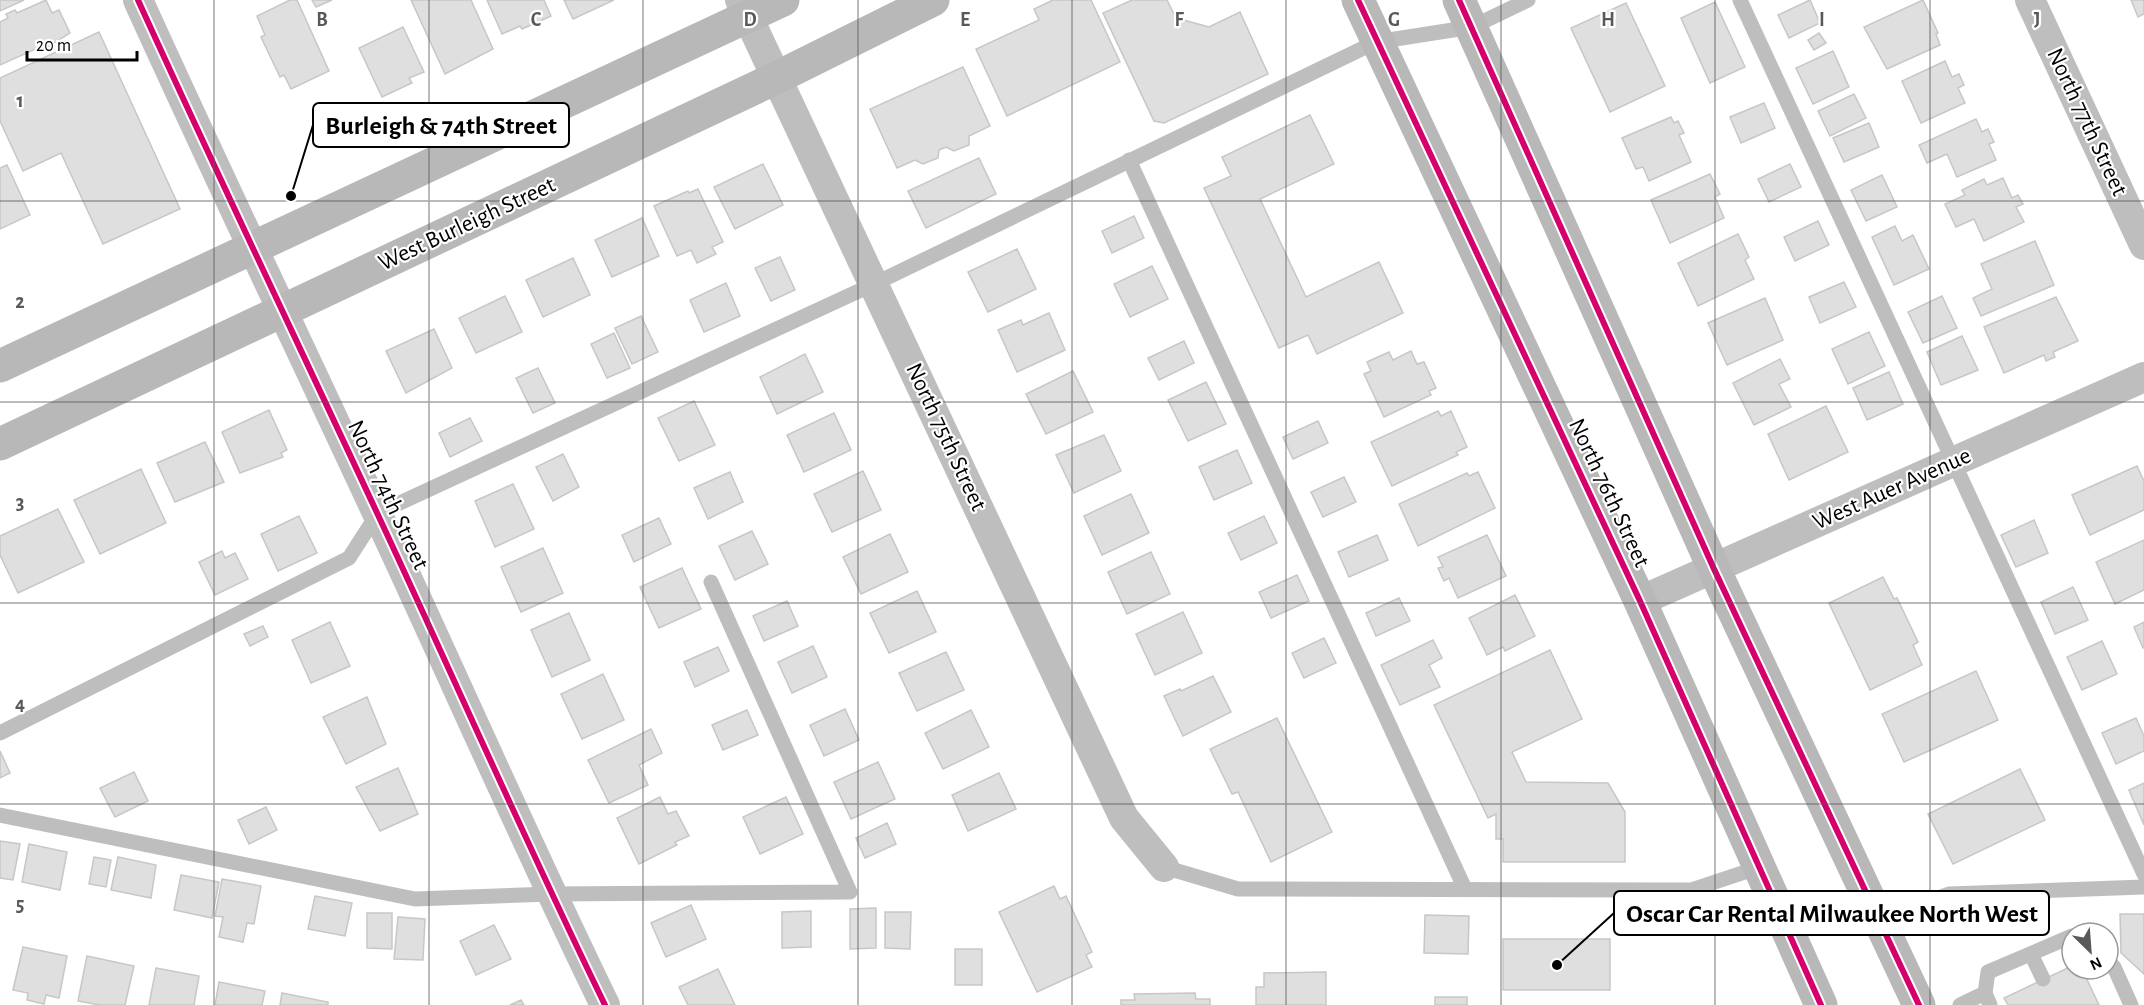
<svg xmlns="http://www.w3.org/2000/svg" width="2144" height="1005" font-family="'Alegreya Sans',sans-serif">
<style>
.building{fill:#dfdfdf;stroke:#c7c7c7;stroke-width:1.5}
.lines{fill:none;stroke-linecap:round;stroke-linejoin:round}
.service{stroke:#bebebe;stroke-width:15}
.minor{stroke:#bebebe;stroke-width:30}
.secondary{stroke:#b8b8b8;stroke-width:33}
.cycleway-casing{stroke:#fff;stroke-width:10}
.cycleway{stroke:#d6006c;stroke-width:6}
.grid{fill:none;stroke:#595959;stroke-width:1.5;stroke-opacity:0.55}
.labels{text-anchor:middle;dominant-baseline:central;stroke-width:4.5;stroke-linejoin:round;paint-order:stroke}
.street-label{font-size:24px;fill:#000;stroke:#fff}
.grid-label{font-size:20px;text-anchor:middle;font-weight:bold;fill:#595959;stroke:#fff;stroke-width:4.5;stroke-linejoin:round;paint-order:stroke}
.leader{fill:none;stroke:#000;stroke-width:2}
.callout-dot{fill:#000;stroke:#fff;stroke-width:2}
.callout{fill:#fff;stroke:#000;stroke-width:2}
.callout-label{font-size:26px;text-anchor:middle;font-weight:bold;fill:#000}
</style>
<rect width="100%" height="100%" fill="#fff"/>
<g class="building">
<polygon points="0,0 24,0 0,11"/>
<polygon points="46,0 52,13 59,10 70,33 45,49 40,47 0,65 0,22 8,18 6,14 15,10 17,13"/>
<polygon points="290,0 297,0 329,71 291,89 284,75 280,77 261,37 265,35 257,16"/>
<polygon points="312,0 332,0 316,7"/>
<polygon points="411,0 471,0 493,49 445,74"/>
<polygon points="487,0 544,0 551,16 522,29 520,26 502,34"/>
<polygon points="564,0 614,0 573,19"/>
<polygon points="1053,0 1091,0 1120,62 1007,116 976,49 1039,20 1034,9"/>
<polygon points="1132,0 1167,0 1176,18 1209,27 1240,12 1268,74 1164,123 1154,121 1103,13"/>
<polygon points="1810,0 1820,23 1789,38 1778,15"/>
<polygon points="1923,0 1938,33 1936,34 1940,45 1887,69 1864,27"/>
<polygon points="2131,0 2144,0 2144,14 2138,17"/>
<polygon points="1715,2 1745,67 1710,83 1681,18"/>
<polygon points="1626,3 1665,86 1610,112 1571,28"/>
<polygon points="403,27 424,72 409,78 412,83 382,97 359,48"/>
<polygon points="99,32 180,209 103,244 61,153 23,171 0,121 0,78"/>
<polygon points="1819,33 1826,43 1814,50 1808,40"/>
<polygon points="1833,51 1849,87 1813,104 1796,68"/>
<polygon points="1945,61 1952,77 1959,74 1964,85 1958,88 1965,103 1921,123 1902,81"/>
<polygon points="963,67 990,126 969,136 969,145 954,151 946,147 939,150 938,158 923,164 915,160 897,168 870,109"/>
<polygon points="1854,94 1866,118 1830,136 1818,111"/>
<polygon points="1764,103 1775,128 1741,143 1730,117"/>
<polygon points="1310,115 1334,164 1260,199 1306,297 1379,262 1403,313 1317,354 1308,335 1279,348 1204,188 1231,176 1222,157"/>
<polygon points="1671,117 1674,123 1678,121 1684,133 1679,135 1691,162 1649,181 1643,167 1636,169 1622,138"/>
<polygon points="1976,119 1982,132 1988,129 1994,142 1989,144 1996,160 1957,177 1947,154 1927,163 1919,145"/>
<polygon points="1869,123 1879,147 1844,162 1833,138"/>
<polygon points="979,158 996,194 926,228 908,191"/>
<polygon points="763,164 783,205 735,229 714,187"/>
<polygon points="1790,164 1801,187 1769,202 1758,179"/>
<polygon points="7,165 30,215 0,229 0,168"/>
<polygon points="1710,174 1720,194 1715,197 1724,218 1670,243 1651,200"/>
<polygon points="1882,175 1897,207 1866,221 1851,190"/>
<polygon points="2003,178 2012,198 2018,195 2023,204 2016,207 2024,222 1984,241 1974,219 1956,227 1945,204 1965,195 1962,190 1984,179 1987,185"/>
<polygon points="698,189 723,242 712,247 716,254 697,263 691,250 677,256 654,206 688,191 689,193"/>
<polygon points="1134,216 1144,238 1112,253 1102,231"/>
<polygon points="642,218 659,256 612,277 595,240"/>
<polygon points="1818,221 1829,245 1795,261 1784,237"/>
<polygon points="1895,226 1902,241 1913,235 1929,269 1894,285 1872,237"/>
<polygon points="1738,234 1749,257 1745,260 1754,279 1698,306 1678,263"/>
<polygon points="2035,241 2054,285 1981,316 1973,298 1992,289 1981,264"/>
<polygon points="1017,249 1036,289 988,312 968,272"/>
<polygon points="780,257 795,290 771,301 755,268"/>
<polygon points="573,258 590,295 543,317 526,280"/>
<polygon points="1152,266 1168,299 1130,317 1114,284"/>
<polygon points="1844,282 1856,307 1820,323 1809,297"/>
<polygon points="726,283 740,316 704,332 690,300"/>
<polygon points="505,296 522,332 476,353 459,318"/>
<polygon points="1942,296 1957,328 1923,343 1908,312"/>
<polygon points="2056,297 2078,341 2053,352 2055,357 2046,361 2044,355 2004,373 1984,327"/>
<polygon points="1765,298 1783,340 1727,365 1708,323"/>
<polygon points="1049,313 1065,350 1017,372 998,330 1021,320 1023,325"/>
<polygon points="641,316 658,352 632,364 615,328"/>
<polygon points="434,329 452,368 406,393 386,351"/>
<polygon points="1869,332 1885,366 1848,384 1832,349"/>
<polygon points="614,333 630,368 607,378 591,344"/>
<polygon points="1962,336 1978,370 1941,385 1927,352"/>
<polygon points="1184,341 1194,363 1159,380 1148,358"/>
<polygon points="1411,351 1417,364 1424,362 1436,388 1429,391 1431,395 1384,417 1364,374 1371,371 1367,362 1389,352 1393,360"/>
<polygon points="805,354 823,392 777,414 760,377"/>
<polygon points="1780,359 1790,379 1779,384 1791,407 1754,425 1733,383"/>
<polygon points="538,368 555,403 533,413 516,378"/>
<polygon points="1073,371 1093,412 1046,434 1026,394"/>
<polygon points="1889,372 1903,404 1867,420 1853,388"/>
<polygon points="1206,382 1226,424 1188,441 1168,400"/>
<polygon points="694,401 715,445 679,461 658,418"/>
<polygon points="1826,406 1848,452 1789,480 1768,434"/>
<polygon points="269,410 287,450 281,453 283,457 240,473 222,432"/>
<polygon points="1438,411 1441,416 1451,411 1467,447 1456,452 1458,455 1392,486 1371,442"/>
<polygon points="834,413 851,450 804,472 787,435"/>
<polygon points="470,418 482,441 450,457 439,433"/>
<polygon points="1318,421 1328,443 1293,459 1283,437"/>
<polygon points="1104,435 1121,471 1074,493 1056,455"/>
<polygon points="205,442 224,482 175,502 157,463"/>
<polygon points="1237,450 1252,483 1214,500 1199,467"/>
<polygon points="563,454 579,487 553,501 536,467"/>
<polygon points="2137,466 2144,481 2144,510 2090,535 2072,495"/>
<polygon points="141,469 166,523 100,554 74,500"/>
<polygon points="863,471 881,510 832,532 814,494"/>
<polygon points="730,472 743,502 708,519 694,488"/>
<polygon points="1478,472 1495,508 1418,546 1399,504 1467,473 1469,476"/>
<polygon points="1344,477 1356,502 1323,517 1311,492"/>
<polygon points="513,484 534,529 495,547 475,501"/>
<polygon points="1131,494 1149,533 1102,555 1084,516"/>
<polygon points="58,509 84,562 18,593 0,555 0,536"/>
<polygon points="299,516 317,553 278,571 261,534"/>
<polygon points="1264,516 1277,543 1241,560 1228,533"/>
<polygon points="659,518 671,544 634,562 622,535"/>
<polygon points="2034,520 2048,553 2016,567 2001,535"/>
<polygon points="752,531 768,564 735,580 719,546"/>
<polygon points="890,534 908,572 861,594 843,557"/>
<polygon points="1377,535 1388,560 1349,577 1338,552"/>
<polygon points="1487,535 1506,576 1458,598 1449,578 1444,581 1438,568 1443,567 1438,557"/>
<polygon points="2144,540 2144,590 2115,604 2096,562"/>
<polygon points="543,548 563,593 521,612 501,567"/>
<polygon points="222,551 225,558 235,553 248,579 215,595 199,562"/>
<polygon points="1151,552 1170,594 1127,614 1108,572"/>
<polygon points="682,568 701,609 659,628 640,587"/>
<polygon points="1297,575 1309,601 1271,618 1259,592"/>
<polygon points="1883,577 1894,599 1897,598 1918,642 1913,645 1922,665 1870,690 1829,603"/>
<polygon points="2073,587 2088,620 2055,634 2041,602"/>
<polygon points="917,591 936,632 889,653 870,613"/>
<polygon points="1515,595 1535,636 1505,651 1503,647 1487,655 1469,618"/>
<polygon points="1399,598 1410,621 1376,636 1366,613"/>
<polygon points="787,601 798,626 764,641 753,616"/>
<polygon points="1183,612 1202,653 1155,675 1136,634"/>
<polygon points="569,613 590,660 552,677 531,630"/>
<polygon points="330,622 350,666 311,683 292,640"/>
<polygon points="2144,622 2144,648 2143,648 2134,627"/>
<polygon points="263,626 268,637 250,646 244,634"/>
<polygon points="1324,638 1336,663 1304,678 1292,653"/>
<polygon points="1433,640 1442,658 1429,665 1440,687 1400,705 1381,665"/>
<polygon points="2102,641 2117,674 2082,690 2067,657"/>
<polygon points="813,646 827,677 792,693 778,662"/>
<polygon points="718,647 729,671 695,687 684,662"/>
<polygon points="1550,650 1582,719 1512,752 1526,782 1608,783 1625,812 1625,862 1503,862 1503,839 1496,839 1496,814 1488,818 1434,705"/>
<polygon points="946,652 964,690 917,711 899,673"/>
<polygon points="1976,671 1998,720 1904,762 1882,714"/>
<polygon points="603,674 624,720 582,739 561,694"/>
<polygon points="1213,676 1231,712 1183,736 1164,696 1180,689 1181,691"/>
<polygon points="367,697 386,744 346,764 323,717"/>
<polygon points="845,709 859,740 824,756 810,725"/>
<polygon points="747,710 758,735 723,750 712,725"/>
<polygon points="971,710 989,747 943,769 925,733"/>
<polygon points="1277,718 1332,832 1271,862 1238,792 1232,794 1210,749"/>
<polygon points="2136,718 2144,736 2144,751 2116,764 2102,733"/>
<polygon points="651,729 662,753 639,765 648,785 609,803 588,760"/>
<polygon points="0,751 10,773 0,778"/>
<polygon points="878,762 895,799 851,819 834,782"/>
<polygon points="398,768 418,814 380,831 356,787"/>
<polygon points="2020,769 2045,820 1953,864 1928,814"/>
<polygon points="134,772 148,801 115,817 100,788"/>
<polygon points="999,773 1016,809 968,831 952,795"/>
<polygon points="2144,783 2144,825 2129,790"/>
<polygon points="660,797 668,814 676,811 689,836 675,842 677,845 639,864 617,818"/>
<polygon points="786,797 803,834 760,854 743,817"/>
<polygon points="266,807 277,830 249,844 238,820"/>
<polygon points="887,823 896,844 865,858 856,838"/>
<polygon points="0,841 20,844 13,880 0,878"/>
<polygon points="29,844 67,852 60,890 22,882"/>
<polygon points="94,857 111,860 106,887 89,884"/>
<polygon points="118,857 156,865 151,898 111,890"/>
<polygon points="181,875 219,882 212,918 174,910"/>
<polygon points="222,879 261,886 254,924 247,923 243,942 219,937 223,917 215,916"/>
<polygon points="1054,886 1060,899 1066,896 1092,952 1086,955 1092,967 1037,992 999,912"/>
<polygon points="315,896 352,903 345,936 308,929"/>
<polygon points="691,905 706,939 666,957 651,923"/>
<polygon points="876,908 876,948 850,949 850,909"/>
<polygon points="811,911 811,947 782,948 782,912"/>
<polygon points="885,912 911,912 910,949 885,948"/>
<polygon points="367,913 392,913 392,949 367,948"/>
<polygon points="2120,914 2144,914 2144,974 2121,953"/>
<polygon points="1425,915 1469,916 1468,954 1424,953"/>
<polygon points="398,917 425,919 423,960 394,959"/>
<polygon points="494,925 511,959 476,975 460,941"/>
<rect x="1503" y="939" width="107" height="51"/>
<polygon points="23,947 67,956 59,998 46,995 44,1004 27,1000 28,993 13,990"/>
<rect x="955" y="949" width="27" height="36"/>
<polygon points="87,956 134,966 125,1005 99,1005 78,1001"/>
<polygon points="2072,966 2072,969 2082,969 2099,1005 2008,1005 2004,998"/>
<polygon points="156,968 199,976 194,1005 149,1005"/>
<polygon points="718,969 735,1005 688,1005 679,987"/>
<polygon points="1326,972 1326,1005 1256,1005 1256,987 1264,987 1264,973"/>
<polygon points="219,982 265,991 262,1005 215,1005"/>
<polygon points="282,993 328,1002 328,1005 280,1005"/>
<polygon points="1195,993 1196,999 1210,999 1210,1005 1121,1005 1121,1000 1135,1000 1134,994"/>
<rect x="1435" y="997" width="32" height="8"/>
<polygon points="521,1000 524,1005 510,1005"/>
</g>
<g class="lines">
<g class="service">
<polyline points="1740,0 2144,874"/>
<polyline points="1129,160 1465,889"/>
<polyline points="0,733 349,558 378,513 874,284 1376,42 1472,27 1528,0"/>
<polyline points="0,815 415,899 551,894 850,892 711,582"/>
<polyline points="1164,867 1238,889 1691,890 1760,867"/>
<polyline points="1878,920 1949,894 2144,887"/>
<polyline points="2031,954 2043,979"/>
<polyline points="2108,961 2114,967 2131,1005"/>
<polyline points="1960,1005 1985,993"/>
<polyline points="1990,1005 1985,993 1988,972 2072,936"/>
</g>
<g class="minor">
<path d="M138,0c78,172 160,343 240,515 76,163 148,328 227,490"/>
<polyline points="740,0 1124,818 1164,867"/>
<polyline points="2030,0 2144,245"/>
<polyline points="1640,601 2144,377"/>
</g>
<g class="secondary">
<polyline points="1358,0 1640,601 1821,1005"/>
<polyline points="1459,0 1714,569 1919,1005"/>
<polyline points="0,366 783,0"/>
<polyline points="0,444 776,78 933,0"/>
</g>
<defs>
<g id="cycleway">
<path d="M138,0c78,172 160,343 240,515 76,163 148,328 227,490"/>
<polyline points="1358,0 1640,601 1821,1005"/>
<polyline points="1459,0 1714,569 1919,1005"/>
</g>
</defs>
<use href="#cycleway" class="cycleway-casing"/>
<use href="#cycleway" class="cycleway"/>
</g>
<path class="grid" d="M214,0v1005M429,0v1005M643,0v1005M858,0v1005M1072,0v1005M1286,0v1005M1501,0v1005M1715,0v1005M1930,0v1005M0,201h2144M0,402h2144M0,603h2144M0,804h2144"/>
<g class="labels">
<g class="street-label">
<text transform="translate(2087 122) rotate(65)">North 77th Street</text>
<text transform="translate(467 224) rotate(-25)">West Burleigh Street</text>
<text transform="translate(946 437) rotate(65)">North 75th Street</text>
<text transform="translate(1892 489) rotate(-24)">West Auer Avenue</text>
<text transform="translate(1609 493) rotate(65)">North 76th Street</text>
<text transform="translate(388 495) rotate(65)">North 74th Street</text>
</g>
</g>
<g class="grid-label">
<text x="322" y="26">B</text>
<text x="536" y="26">C</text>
<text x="750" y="26">D</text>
<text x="965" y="26">E</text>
<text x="1179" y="26">F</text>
<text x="1394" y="26">G</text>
<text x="1608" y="26">H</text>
<text x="1822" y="26">I</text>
<text x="2037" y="26">J</text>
<text x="20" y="107">1</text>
<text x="20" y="308">2</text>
<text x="20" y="509">3</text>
<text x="20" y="710">4</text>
<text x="20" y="911">5</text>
</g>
<path class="leader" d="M291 196L313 125M1557 965L1614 913"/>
<g class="callout-dot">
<circle cx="291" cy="196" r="6"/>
<circle cx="1557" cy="965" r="6"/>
</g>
<g class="callout">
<rect x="313" y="103" width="256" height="44" rx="6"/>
<rect x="1614" y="891" width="435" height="44" rx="6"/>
</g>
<g class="callout-label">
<text x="441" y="134">Burleigh &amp; 74th Street</text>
<text x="1832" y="922">Oscar Car Rental Milwaukee North West</text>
</g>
<g transform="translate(2090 951) rotate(155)"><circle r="28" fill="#ffffff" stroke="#999999" stroke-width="1.5"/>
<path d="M0-4.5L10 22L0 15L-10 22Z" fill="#595959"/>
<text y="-9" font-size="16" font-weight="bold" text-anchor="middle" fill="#000000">N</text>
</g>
<path d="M27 51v9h110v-9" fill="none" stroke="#000000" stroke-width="3"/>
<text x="36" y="51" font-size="18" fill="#000000" stroke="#ffffff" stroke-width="4.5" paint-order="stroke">20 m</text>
</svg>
